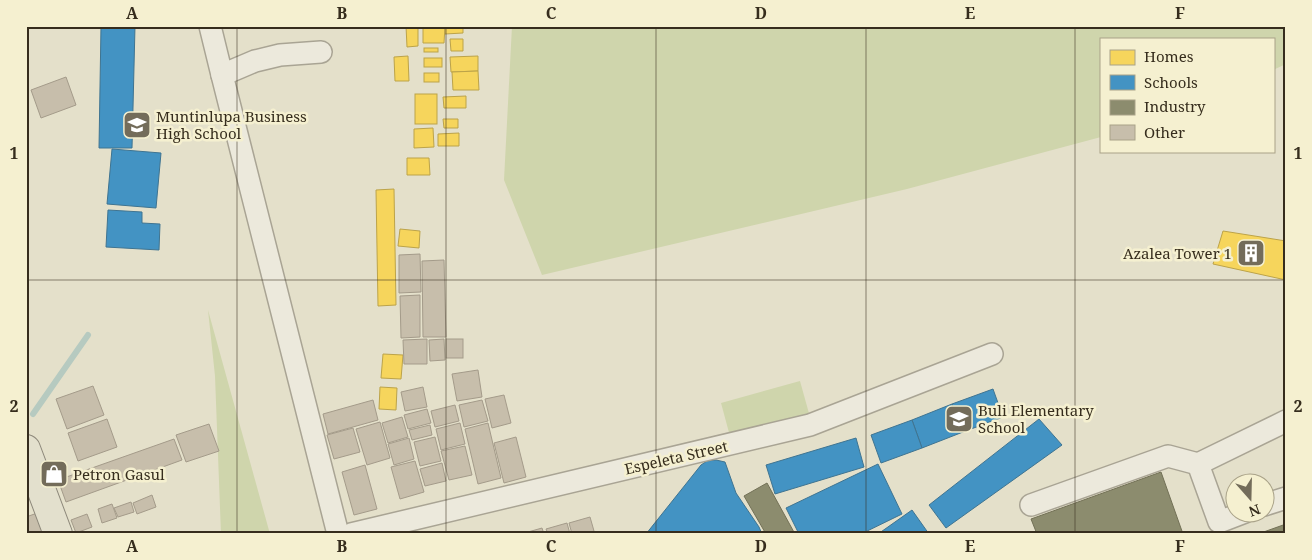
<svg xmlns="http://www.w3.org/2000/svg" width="1312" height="560" font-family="'Noto Serif',serif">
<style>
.green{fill:#cfd5ac}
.homes{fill:#f6d55c;stroke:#bca349}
.schools{fill:#4393c3;stroke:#3f7491}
.industry{fill:#8c8c6e;stroke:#727056}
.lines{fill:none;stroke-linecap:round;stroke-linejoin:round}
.stream{stroke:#b6cac0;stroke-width:6}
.building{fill:#c7beab;stroke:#a49b8a}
.minor-casing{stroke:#a9a494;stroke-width:24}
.major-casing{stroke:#8e897b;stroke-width:30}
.minor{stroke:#ece9dc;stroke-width:21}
.major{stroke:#e3e0cd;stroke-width:28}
.grid{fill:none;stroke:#362d1d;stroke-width:1;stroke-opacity:0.55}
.labels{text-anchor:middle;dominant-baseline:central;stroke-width:5;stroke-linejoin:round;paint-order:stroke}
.poi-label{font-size:15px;fill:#362d1d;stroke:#f5f0d0;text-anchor:start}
.street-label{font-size:15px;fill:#362d1d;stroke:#f5f0d0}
.neatline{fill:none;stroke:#362d1d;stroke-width:2}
.grid-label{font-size:16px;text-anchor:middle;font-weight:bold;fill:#362d1d}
</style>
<rect width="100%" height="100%" fill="#e4e0ca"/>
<g class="green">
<polygon points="512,26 1286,26 1286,64 1273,70 1273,39 1101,39 1101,137 907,189 542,275 504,180"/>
<polygon points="208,310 270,534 221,534 215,376"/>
<polygon points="800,381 810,417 731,440 721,403"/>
</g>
<g class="homes">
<polygon points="406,26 418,26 418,46 407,47"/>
<polygon points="423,26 445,26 444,43 423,43"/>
<polygon points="445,26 463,26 463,33 445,34"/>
<polygon points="450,39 463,39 463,51 451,51"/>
<rect x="424" y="48" width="14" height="4"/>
<polygon points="408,56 409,81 395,81 394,57"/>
<polygon points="478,56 478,71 451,72 450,57"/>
<rect x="424" y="58" width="18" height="9"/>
<polygon points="478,71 479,90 453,90 452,72"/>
<rect x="424" y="73" width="15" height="9"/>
<rect x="415" y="94" width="22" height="30"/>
<polygon points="466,96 466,108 444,108 443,97"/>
<polygon points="443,119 458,119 458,128 444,128"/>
<polygon points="433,128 434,147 414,148 414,129"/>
<polygon points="459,133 459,146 438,146 438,134"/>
<polygon points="407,158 429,158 430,175 407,175"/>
<polygon points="394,189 396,305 378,306 376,190"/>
<polygon points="400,229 420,231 419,248 398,246"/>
<polygon points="1223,231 1286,241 1286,280 1213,264"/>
<polygon points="383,354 403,355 401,379 381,378"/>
<polygon points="380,387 397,388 396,410 379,409"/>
</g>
<g class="schools">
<polygon points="101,26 135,26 132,148 99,148"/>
<polygon points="112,149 161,153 156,208 107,204"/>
<polygon points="108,210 142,212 142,223 160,224 159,250 106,247"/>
<polygon points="993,389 1003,417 963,432 952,404"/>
<polygon points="952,404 963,432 922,448 912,420"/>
<polygon points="1039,419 1062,445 946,528 929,505"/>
<polygon points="912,420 922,448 881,463 871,435"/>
<polygon points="856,438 864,467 775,494 766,465"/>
<polygon points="716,460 725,462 736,493 759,527 762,534 646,534 701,465 707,461"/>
<polygon points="878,464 902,514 861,534 799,534 786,508"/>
<polygon points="912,510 929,534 878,534"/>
</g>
<g class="industry">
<polygon points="1161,472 1183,534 1037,534 1031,519"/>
<polygon points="767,483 795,534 766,534 744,496"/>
<polygon points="1286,524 1286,534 1258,534"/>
</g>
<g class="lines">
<polyline class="stream" points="33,414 88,335"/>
</g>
<g class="building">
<polygon points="66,77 76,105 41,118 31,90"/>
<polygon points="420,254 421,292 399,293 399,255"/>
<polygon points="444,260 446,337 423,337 422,261"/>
<polygon points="420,295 420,337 401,338 400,296"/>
<polygon points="427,339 427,364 404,364 403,340"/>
<polygon points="444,339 445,360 430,361 429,340"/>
<rect x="446" y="339" width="17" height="19"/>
<polygon points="478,370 482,397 457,401 452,374"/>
<polygon points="93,386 104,415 67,429 56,399"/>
<polygon points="423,387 427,407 405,411 401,392"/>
<polygon points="504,395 511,423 492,428 485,399"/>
<polygon points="373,400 378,420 328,434 323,414"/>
<polygon points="482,400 488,421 464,427 459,405"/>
<polygon points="455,405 459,421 435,427 431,411"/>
<polygon points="427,409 431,423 408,429 404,415"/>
<polygon points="402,417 408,437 388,443 382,423"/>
<polygon points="107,419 117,447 78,461 68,433"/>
<polygon points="380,422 390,458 367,465 356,429"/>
<polygon points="460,423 465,444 441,450 436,429"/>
<polygon points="488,423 501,478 478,484 465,429"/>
<polygon points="209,424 219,451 186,462 176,435"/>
<polygon points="430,425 432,435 412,440 409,430"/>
<polygon points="353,428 360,452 334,459 327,435"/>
<polygon points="435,437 441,461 420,466 414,442"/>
<polygon points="516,437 526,477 504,483 494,443"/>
<polygon points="409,438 414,459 394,465 388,444"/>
<polygon points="174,439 182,460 66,502 58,480"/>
<polygon points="465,446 472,475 449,480 441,451"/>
<polygon points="415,461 424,492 400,499 391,467"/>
<polygon points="442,463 446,481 425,486 420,469"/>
<polygon points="365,465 377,509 354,515 342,472"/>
<polygon points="152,495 156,507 137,514 133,503"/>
<polygon points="131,502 134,512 118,517 114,508"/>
<polygon points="112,504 117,518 102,523 98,509"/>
<polygon points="43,511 51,534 26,534 26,517"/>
<polygon points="87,514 92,527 76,533 71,520"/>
<polygon points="590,517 594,531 584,534 572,534 569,523"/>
<polygon points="567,523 570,534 548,534 546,529"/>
<polygon points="542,528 544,534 521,534"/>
</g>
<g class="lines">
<defs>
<g id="minor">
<polyline points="210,26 222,75 338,534"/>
<polyline points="222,75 255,61 280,55 321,52"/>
<polyline points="1031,505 1168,456 1198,464"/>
<polyline points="1264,505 1286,498"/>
<polyline points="1245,512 1219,522 1198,464 1286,421"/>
<polyline points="351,534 810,425 992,354"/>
</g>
<polyline id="major" points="26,449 58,534"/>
</defs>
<use href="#minor" class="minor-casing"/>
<use href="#major" class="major-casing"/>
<use href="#minor" class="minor"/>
<use href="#major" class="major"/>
</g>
<path class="grid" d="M237,26v508M446,26v508M656,26v508M866,26v508M1075,26v508M26,280h1260"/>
<defs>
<symbol id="school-square" viewBox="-11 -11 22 22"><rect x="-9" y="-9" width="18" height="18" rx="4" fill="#736c5a" stroke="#f5f0d0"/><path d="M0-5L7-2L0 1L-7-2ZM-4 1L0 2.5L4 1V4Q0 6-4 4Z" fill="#fff"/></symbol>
<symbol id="building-square" viewBox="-11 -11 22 22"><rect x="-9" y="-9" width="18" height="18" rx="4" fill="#736c5a" stroke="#f5f0d0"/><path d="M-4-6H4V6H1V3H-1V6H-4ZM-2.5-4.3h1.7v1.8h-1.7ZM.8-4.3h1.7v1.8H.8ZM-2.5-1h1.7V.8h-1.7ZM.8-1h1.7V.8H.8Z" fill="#fff"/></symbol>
<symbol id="shop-square" viewBox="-11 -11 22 22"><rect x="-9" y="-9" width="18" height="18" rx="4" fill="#736c5a" stroke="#f5f0d0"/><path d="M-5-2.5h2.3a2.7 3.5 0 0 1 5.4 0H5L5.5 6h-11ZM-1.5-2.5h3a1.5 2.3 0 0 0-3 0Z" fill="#fff"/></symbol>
</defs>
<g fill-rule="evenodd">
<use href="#school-square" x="121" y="109" width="32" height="32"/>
<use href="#building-square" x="1235" y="237" width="32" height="32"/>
<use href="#school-square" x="943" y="403" width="32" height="32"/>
<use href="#shop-square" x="38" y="458" width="32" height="32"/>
</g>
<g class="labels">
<g class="poi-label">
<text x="156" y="116">Muntinlupa Business<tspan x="156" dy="17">High School</tspan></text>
<text x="1232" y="253" text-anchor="end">Azalea Tower 1</text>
<text x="978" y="410">Buli Elementary<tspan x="978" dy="17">School</tspan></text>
<text x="73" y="474">Petron Gasul</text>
</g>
<g class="street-label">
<text transform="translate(676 457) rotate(-13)">Espeleta Street</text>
</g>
</g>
<rect width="1312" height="560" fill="none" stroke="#f5f0d0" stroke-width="55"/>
<rect x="1100" y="38" width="175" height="115" fill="#f5f0d0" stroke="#a9a288"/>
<rect x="1110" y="50" width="25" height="15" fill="#f6d55c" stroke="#a9a288"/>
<text x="1144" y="62" font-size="15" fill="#362d1d">Homes</text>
<rect x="1110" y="75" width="25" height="15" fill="#4393c3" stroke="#a9a288"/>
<text x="1144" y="88" font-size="15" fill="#362d1d">Schools</text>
<rect x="1110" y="100" width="25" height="15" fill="#8c8c6e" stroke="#a9a288"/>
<text x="1144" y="112" font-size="15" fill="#362d1d">Industry</text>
<rect x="1110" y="125" width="25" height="15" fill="#c7beab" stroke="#a9a288"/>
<text x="1144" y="138" font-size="15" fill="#362d1d">Other</text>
<g transform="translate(1250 498) rotate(160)"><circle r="24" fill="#f5f0d0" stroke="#a9a288"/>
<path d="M0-4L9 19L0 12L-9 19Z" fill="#736c5a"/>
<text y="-8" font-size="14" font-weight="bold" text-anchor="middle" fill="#362d1d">N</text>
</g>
<rect x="28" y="28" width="1256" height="504" class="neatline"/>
<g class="grid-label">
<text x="132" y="19">A</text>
<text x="342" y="19">B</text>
<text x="551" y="19">C</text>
<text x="761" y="19">D</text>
<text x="970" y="19">E</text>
<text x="1180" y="19">F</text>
<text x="14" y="159">1</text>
<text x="1298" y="159">1</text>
<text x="14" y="412">2</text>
<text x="1298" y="412">2</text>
<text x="132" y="552">A</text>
<text x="342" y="552">B</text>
<text x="551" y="552">C</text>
<text x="761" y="552">D</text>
<text x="970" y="552">E</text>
<text x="1180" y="552">F</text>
</g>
</svg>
